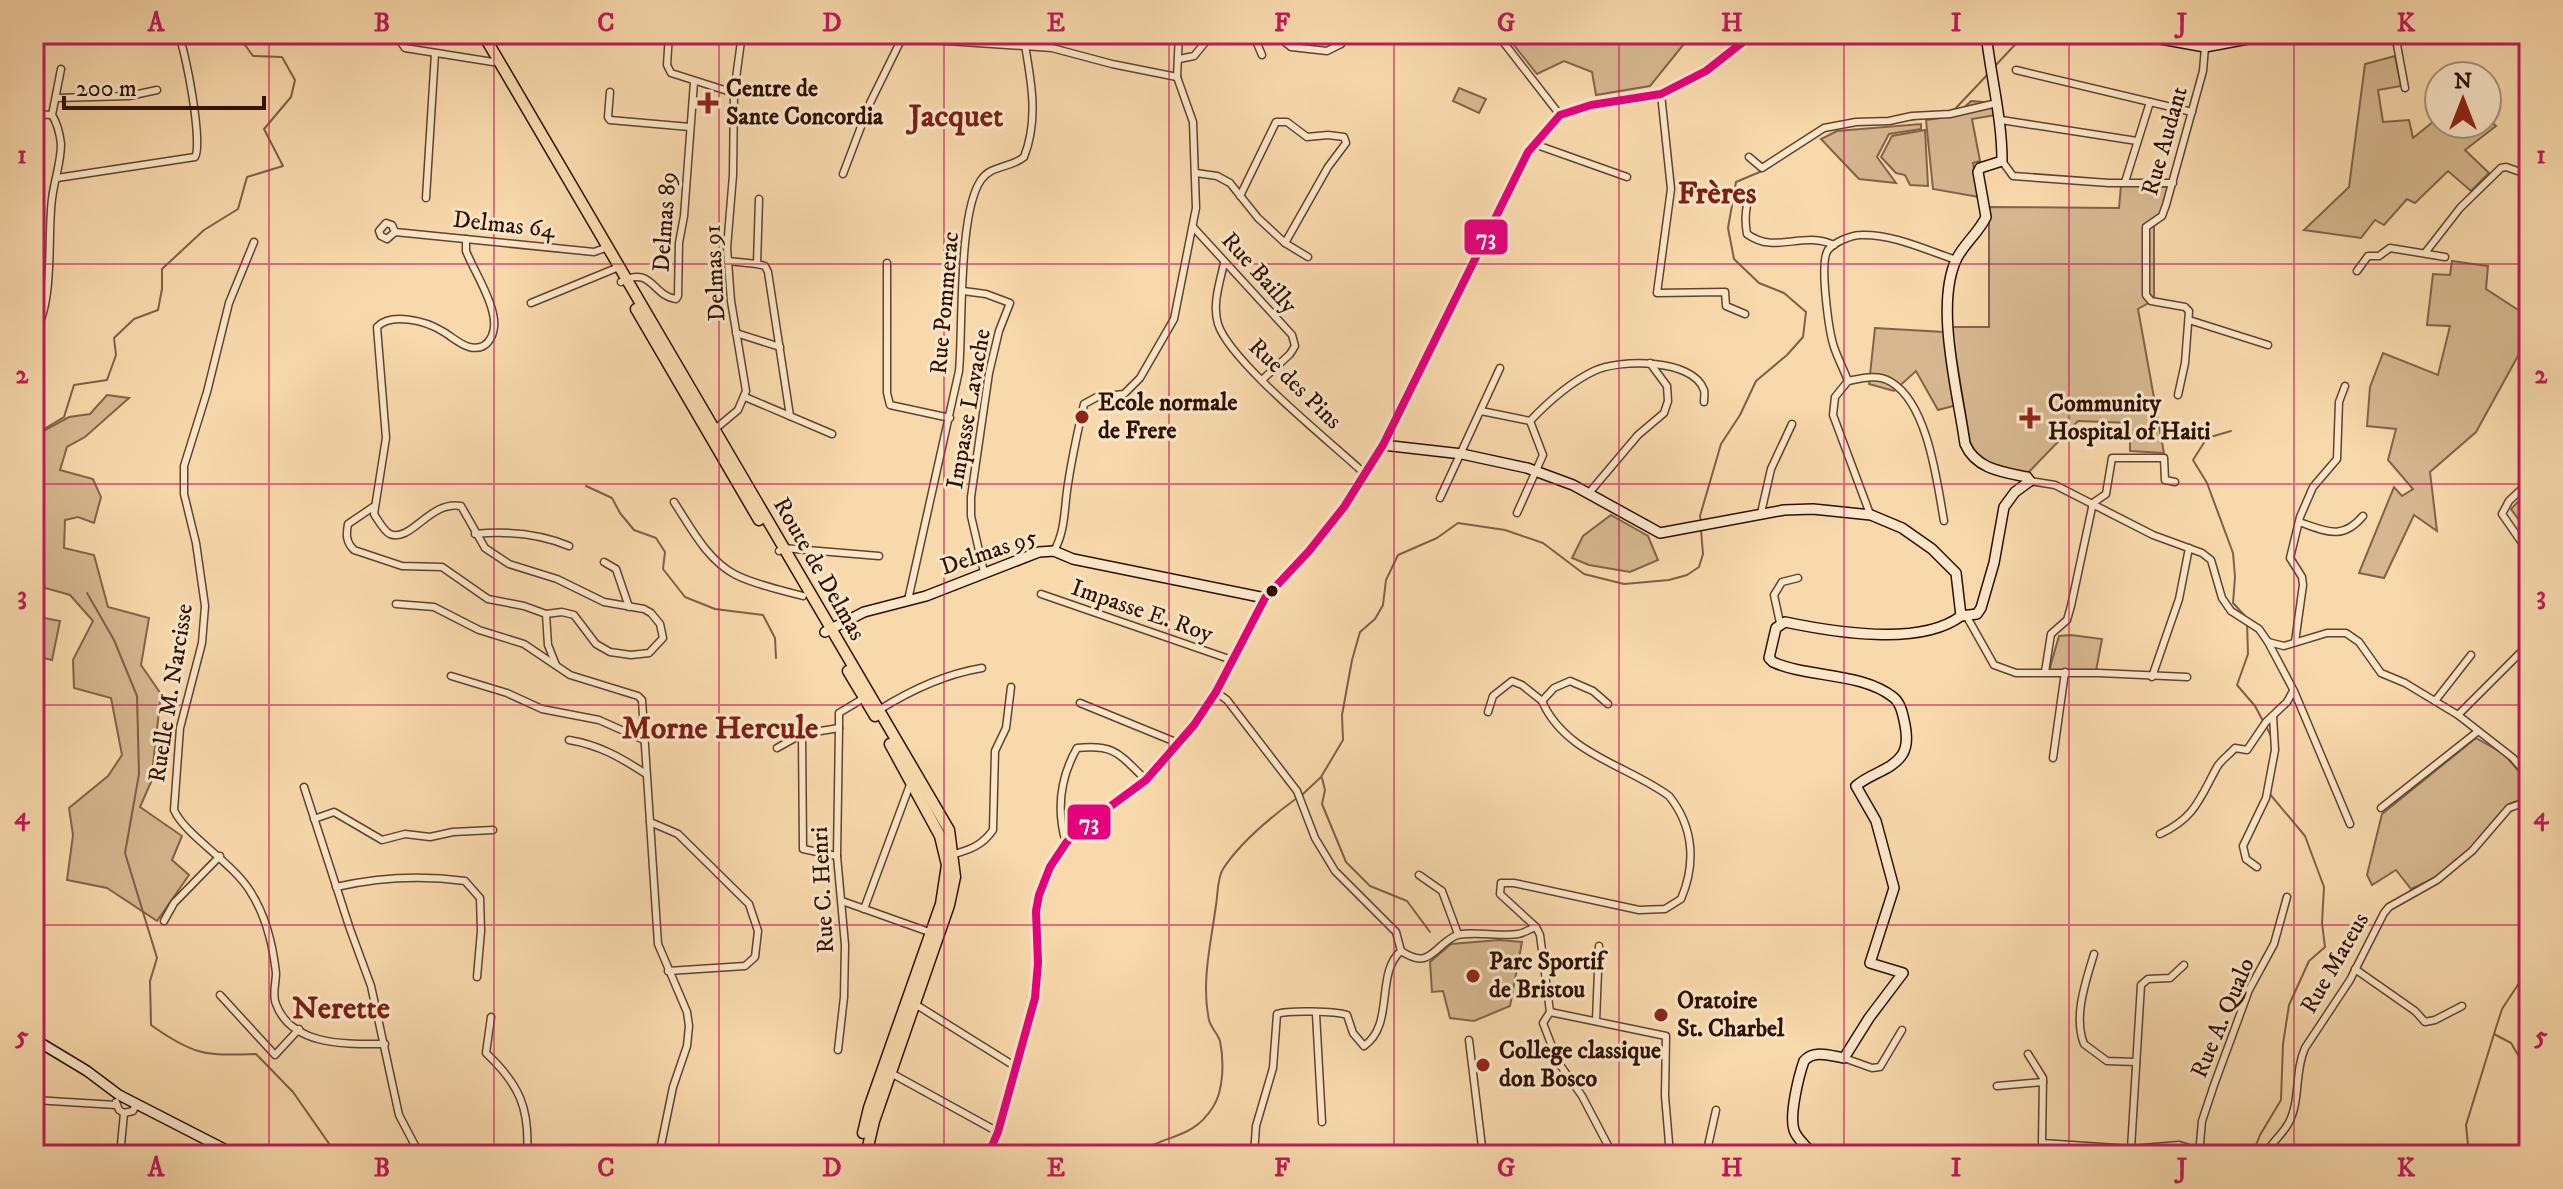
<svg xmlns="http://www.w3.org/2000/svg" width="2563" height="1189" font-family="'IM FELL DW Pica',serif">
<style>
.green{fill:#d6b78f;stroke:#826348;stroke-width:2}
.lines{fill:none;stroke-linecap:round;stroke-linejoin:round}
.stream{stroke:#7f5f45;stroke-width:2}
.street-casing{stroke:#61422c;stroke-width:9}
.secondary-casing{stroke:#2f0f01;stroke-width:12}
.primary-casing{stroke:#2f0f01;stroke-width:13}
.street{stroke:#fae6c9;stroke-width:6}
.secondary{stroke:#fae6c9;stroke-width:9}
.primary{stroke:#f8d9ac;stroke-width:10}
.bus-1-casing{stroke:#fae6c9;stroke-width:14}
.bus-1{stroke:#e5007d;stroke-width:8}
.grid{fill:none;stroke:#c2185b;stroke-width:2;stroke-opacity:0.55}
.poi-dot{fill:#8f2418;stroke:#fae6c9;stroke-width:3}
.bus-dot{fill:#2f0f01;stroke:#fae6c9;stroke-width:3}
.labels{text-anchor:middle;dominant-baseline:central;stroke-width:6;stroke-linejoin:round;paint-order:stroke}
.poi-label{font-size:24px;font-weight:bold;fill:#2f0f01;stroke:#fae6c9;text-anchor:start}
.street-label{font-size:24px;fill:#2f0f01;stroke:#fae6c9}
.district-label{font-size:32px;font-weight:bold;fill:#7a1f14;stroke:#fae6c9}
.line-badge{stroke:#fae6c9;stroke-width:3}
.badge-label{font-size:22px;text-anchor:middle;font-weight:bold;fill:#fff}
.neatline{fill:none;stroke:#c2185b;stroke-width:3}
.grid-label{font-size:26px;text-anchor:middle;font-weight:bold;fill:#c2185b}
</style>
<rect width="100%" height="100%" fill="#f8d9ac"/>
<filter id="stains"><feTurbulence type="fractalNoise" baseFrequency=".0025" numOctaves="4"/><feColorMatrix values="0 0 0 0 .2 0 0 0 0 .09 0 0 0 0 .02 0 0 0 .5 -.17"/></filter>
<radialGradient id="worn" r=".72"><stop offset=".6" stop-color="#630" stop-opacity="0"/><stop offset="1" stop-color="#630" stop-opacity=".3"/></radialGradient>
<g class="green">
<polygon points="1505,34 1692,34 1650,86 1596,95 1592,72 1564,61 1537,74"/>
<polygon points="2395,56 2401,86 2378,90 2383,122 2409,120 2413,138 2439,117 2439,124 2487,124 2487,118 2496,126 2465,150 2489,173 2471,191 2448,171 2415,203 2407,199 2384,225 2375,220 2361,238 2304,230 2349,187 2365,64"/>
<polygon points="1459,88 1486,99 1479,113 1453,101"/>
<path d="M1971,101l24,2 1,12 -24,4 8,42 -7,2 6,34 -46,-8 -7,-69c18,-2 32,-5 45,-19z"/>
<polygon points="1921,124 1921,129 1889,134 1877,157 1896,183 1859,179 1821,139 1837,131"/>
<polygon points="1925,130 1928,186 1910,185 1905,175 1896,173 1881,157 1892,136"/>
<polygon points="2121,185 2168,187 2162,219 2154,226 2154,300 2138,309 2164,453 2130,451 2130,423 2078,421 2027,474 1978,459 1970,442 1951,327 1989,327 1989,207 2119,208"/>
<polygon points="2452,261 2488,266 2486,289 2529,317 2529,336 2476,432 2430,472 2437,531 2414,515 2384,578 2359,573 2394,487 2402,496 2413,489 2388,460 2396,429 2367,426 2370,387 2383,353 2438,375 2450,326 2427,325 2433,274 2450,275"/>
<polygon points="1875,328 1944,332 1957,405 1938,410 1916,371 1894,391 1869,384"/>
<polygon points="107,395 129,398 85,437 67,447 60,470 93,479 101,497 94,523 78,517 65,520 64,548 94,555 108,607 149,618 141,665 161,694 151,782 140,807 182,836 172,860 189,875 157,921 107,888 67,880 73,835 69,808 108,776 122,755 111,698 74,688 73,660 93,621 70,595 45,588 34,527 34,436 69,417 90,414"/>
<polygon points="2529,490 2529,534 2511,509"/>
<polygon points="1611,515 1648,536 1658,560 1630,572 1589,565 1572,558 1583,536"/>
<polygon points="39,617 60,621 52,660 34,656 34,641"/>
<polygon points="2071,635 2102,639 2096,671 2049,671 2059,636"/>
<polygon points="2476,738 2504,754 2529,783 2529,797 2509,804 2460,860 2435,878 2411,889 2396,870 2372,885 2367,875 2382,814"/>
<polygon points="1499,940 1522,942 1510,1006 1474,1021 1450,1018 1443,991 1432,992 1430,962 1451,944"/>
</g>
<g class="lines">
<g class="stream">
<polyline points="1995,66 2025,34"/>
<polyline points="1950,111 1955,109 1988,74"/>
<polyline points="1895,122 1924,118"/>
<polyline points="2231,431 2207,438 2193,460 2207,483 2233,553 2235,577 2233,603 2245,616"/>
<polyline points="37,456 44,429 64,417 74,385 107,380 116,355 114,338 134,319 158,310 162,289 162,269 204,230 238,209 247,177 283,166 264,129 291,97 295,80 282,57 253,56 237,34"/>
<polyline points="586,486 612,498 620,513 634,530 656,538 665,552 663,569 685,597 715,609 763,615 775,638 776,658"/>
<polyline points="1701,523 1700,516 1721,444 1740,415 1756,381 1787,355 1803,337 1806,312 1784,293 1759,283 1734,259 1728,228 1736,182 1762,171"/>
<path d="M87,593l27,47 23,56 2,78 -14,79 32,105 -7,23 1,44c42,30 54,31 105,29l37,38 44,63"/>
<polyline points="2247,622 2248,654 2237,685 2255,706 2263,721"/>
<polyline points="2266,726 2272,738"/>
<polyline points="1322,778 1325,790 1322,804 1346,862 1370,886 1407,901 1430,932"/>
<polyline points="1303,794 1321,777 1343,740 1342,715 1352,660 1360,632 1375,619 1383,605 1386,580 1398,555 1437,538 1458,523 1505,530 1543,543 1584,574 1624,584 1669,580 1687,575 1699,567 1703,554 1701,530"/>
<polyline points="2494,1034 2511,1043 2529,1074"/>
<path d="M1138,1155c25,-22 53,-13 75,-48 11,-17 11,-47 7,-66 -2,-7 -9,-13 -11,-21 -8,-38 2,-77 7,-115 2,-11 1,-26 7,-36 18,-28 48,-52 74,-71"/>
<polyline points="2252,1155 2260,1135 2281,1100 2283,1044 2289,1005 2309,961 2325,947 2322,923 2324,887 2305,836 2269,793"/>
<polyline points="2469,1155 2466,1125 2494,1034 2502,1009 2529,968"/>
</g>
<defs>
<g id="street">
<polyline points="395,34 405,48 493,62"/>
<polyline points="669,34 667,65 671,73 734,93"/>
<polyline points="897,34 902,38 1052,48 1112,64 1177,77"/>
<polyline points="1253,34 1262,55"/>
<polyline points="1284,34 1286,43 1291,47 1327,51 1341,44 1345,34"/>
<polyline points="1497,34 1560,115"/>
<polyline points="2395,34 2405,88"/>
<polyline points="1179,59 1194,56 1212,34"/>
<polyline points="2016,70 2192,112"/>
<polyline points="610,92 608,117 610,120 690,127"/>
<polyline points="1661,94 1671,189 1657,293 1725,292 1726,306 1745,314"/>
<polyline points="56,98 129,96 157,90"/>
<polyline points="34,114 52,115"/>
<polyline points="2001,120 2137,141"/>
<polyline points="1534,144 1627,177"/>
<polyline points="1749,157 1762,168 1824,128 1856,122 1889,121 1912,116 1950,114 1997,103"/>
<polyline points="2002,161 2013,176 2109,183 2173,183"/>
<polyline points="1196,173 1217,176 1230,183 1258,218 1285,243 1308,257"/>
<polyline points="843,174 870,103 902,38"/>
<path d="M57,178l138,-21c8,-13 -9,-107 -17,-123"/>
<polyline points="2125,182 2150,102"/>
<path d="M1751,190c-5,16 -7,27 -4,44 29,21 55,-4 87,11"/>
<polyline points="1240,196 1276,122 1287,122 1307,137 1328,135 1344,137 1346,143 1328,167 1285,243"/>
<polyline points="426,198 435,53"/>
<polyline points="759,199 757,264 765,266 768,272 790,416"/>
<polyline points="1193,227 1292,335 1295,346 1290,354 1262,380"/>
<polyline points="395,232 392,225 386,223 379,231 381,236 387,239 395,232 594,252 608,247"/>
<path d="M254,242l-25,61 -22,89 -23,74v28l12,49 9,63 -3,37 -22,85 -6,82c11,25 58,52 76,81 15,23 23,55 26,82 0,10 -4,22 0,31 16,43 72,40 109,40"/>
<polyline points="2425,253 2460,208 2501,168 2506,167 2529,175"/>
<polyline points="728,261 757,264"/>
<polyline points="887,263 887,393 890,405 950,418"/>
<path d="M1224,263c-4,19 -12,41 -6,61 12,38 114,119 147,150"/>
<polyline points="2357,271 2368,256 2379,256 2390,248 2445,257"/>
<path d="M621,282c31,-17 31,14 55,17l2,-3 1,-53 5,-27 10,-134"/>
<polyline points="963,291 986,294 1010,303 999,331 989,373 971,497 971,516 984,572"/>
<polyline points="531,303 614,269"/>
<polyline points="2189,320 2268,345"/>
<polyline points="736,333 780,347"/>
<path d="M34,334c21,-32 13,-97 18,-135 2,-18 9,-36 9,-55 -1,-9 -4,-21 -9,-29l9,-46"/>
<path d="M1848,381c15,-3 30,-7 43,1 37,22 46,100 53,139"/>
<polyline points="2178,395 2185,363 2189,311 2185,307 2151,301 2146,295 2146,227 2162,216 2166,205 2203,71 2205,47"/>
<polyline points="745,397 832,434"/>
<polyline points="1481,411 1530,421 1543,455 1517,513"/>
<path d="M1530,421c19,-20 39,-38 64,-50 24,-12 99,-13 110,19 1,3 0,8 0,12"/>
<polyline points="714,430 738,410 746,391 731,301 727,248 733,175 734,93 742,34"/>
<polyline points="2030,481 2055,485 2153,535 2202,553 2211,560 2222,598 2231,611 2259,629 2268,642 2294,691 2350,824"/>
<polyline points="2529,482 2509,501 2502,514 2529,553"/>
<polyline points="1589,493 1638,435 1664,413 1668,401 1667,386 1650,363"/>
<polyline points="1440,498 1500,368"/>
<path d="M674,502c17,26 33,58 62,73 20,10 45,15 67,21"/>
<path d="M373,507l-25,17c-2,11 -2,18 6,26l48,16 40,1 46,32 36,7 22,8 16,-2 12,3 22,29 14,8 21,3 18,-2 14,-15 -3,-14 -9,-11 -7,-4 -40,-7 -47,-23 -48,-15 -24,-16 -24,-42c-31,-6 -50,37 -71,28 -6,-3 -12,-14 -16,-20l12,-76 -9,-111c14,-15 49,-6 65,4 9,5 17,13 27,16 21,5 28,-16 24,-33 -4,-21 -19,-43 -27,-63v-12"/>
<polyline points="1761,513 1771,469 1792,424"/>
<path d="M1870,514l-37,-99 2,-18 13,-16c-4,-11 -10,-22 -14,-34 -5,-15 -15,-85 -6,-97 6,-8 24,-15 33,-15 32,-1 65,15 95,25"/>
<path d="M2299,522c27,9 43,19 64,-6"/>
<path d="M475,534c31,-3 65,0 94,12"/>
<polyline points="779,551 783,548 879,556"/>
<path d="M1054,551c12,-21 10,-44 14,-67 4,-27 10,-54 16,-80l13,-7 27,-3 16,-16 34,-59 22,-111 -3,-86 -16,-45 2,-43"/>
<polyline points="604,562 616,569 629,607"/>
<polyline points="1041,594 1232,660"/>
<path d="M908,600l51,-229c4,-44 -1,-158 22,-191 10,-15 30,-12 43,-23 16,-40 6,-82 -1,-123"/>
<polyline points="396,604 434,607 479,630 524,644 570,675 638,696 642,700 658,944 687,1012 689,1026 687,1046 673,1087 659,1155"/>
<polyline points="546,614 548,645 556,665"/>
<polyline points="1967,617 1994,665 2016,673 2099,673 2187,677"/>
<polyline points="1780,623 1774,595 1782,582 1798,578"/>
<polyline points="2268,642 2284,646 2327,633 2346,633 2359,642 2381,673 2405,683 2458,715 2513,758 2529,777"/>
<polyline points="2295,642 2303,585 2302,577 2290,558 2300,517 2313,487 2337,459 2339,402 2345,386"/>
<polyline points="2045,672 2051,634 2067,620 2071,606 2093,503 2106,494 2112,458 2164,458 2165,480 2175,482"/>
<polyline points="451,676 507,693 542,709 599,720 644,740"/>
<polyline points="2152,677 2179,599 2189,548"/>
<polyline points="1216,692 1227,700 1297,791 1315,838 1335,871 1396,932 1401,951"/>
<polyline points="2435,701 2471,655"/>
<polyline points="1080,703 1178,743"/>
<path d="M879,710c32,-20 66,-36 103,-42"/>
<polyline points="1488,712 1493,696 1512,681 1522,685 1542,701"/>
<polyline points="2458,715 2525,648"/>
<polyline points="802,734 803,849 837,856"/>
<path d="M569,740c30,5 51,17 77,34"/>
<polyline points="777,748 802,734 839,728 839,713 864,698"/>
<polyline points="2053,758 2065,672"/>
<polyline points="304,787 350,929 371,986 399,1115 420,1155"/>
<polyline points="2381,808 2477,732"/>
<polyline points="314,819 334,812 382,840 405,834 430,837 453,832 493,830"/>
<polyline points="650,822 678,834 749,904 758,931 755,957 745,966 668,971"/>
<path d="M2160,834c35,-16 40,-36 57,-67 4,-7 12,-12 18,-19l12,2 19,-28 21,-20 6,-11"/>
<path d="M1066,843c-10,-34 -6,-65 11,-95 38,-4 42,6 69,32"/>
<path d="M951,855c18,-5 31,-9 42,-25l2,-79 11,-23 5,-41"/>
<polyline points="2257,867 2246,859 2243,846 2266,798 2275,750 2273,716"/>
<polyline points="1419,875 1442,891 1458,934"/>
<path d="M336,887c44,-10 85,-12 129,-6l15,17 1,33 -4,46"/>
<polyline points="842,901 932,933"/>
<polyline points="864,909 911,782"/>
<polyline points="164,921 174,903 220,856"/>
<path d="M1401,951c29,19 31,-3 54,-15 13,-6 46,1 63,-2 6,-1 12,-5 18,-7"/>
<path d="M2094,954c-8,27 -21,62 -10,90l23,17 29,1"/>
<polyline points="2355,969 2415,1011 2425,1022 2435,1020 2462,1006"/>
<polyline points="220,995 275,1055 299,1029"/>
<polyline points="915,1004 1016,1067"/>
<path d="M1550,1012l-10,-77 -4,-8 -36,-33 1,-11h13l125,27 26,-1 16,-10c15,-35 13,-72 -12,-103 -42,-31 -104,-42 -127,-95l12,-13 16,-7 23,10 15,13"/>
<polyline points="1550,1012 1666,1036 1665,1096 1670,1155"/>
<polyline points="1550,1012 1543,1023 1558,1062 1582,1096 1613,1155"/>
<polyline points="1316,1014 1322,1122"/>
<path d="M491,1017l-5,36c34,32 44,56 41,102"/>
<polyline points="1596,1021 1599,946"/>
<polyline points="1469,1040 1483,1155"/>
<polyline points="838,1050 844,997 845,945 837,856 839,728"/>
<polyline points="2028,1054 2043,1078 2042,1143 2131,1149 2179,1145 2199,1151"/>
<polyline points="1844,1058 1872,1068 1880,1067 1902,1030"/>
<polyline points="889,1072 998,1132"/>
<polyline points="1997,1086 2043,1082"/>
<polyline points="34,1100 116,1105"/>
<polyline points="116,1102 119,1110 124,1113 133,1111 136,1104"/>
<polyline points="2131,1149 2141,985 2148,979 2170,978 2184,965"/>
<polyline points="120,1155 124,1113"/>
<path d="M1254,1155l2,-29 17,-58 4,-54c11,-4 59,-3 70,1l6,18 11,13c31,-21 11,-73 37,-95"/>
<polyline points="1706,1155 1716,1110"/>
<polyline points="2199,1155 2202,1121 2214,1085 2249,990 2274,944 2287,897"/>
<path d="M2265,1155c6,-12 17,-20 23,-31 13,-22 6,-52 17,-76l45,-68 34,-67 5,-6 48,-27 35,-29 37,-43 20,-7"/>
</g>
<g id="secondary">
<path d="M1986,34c5,43 16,84 16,127l-22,7 -2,4 8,45c-7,15 -21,26 -29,41 -23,46 1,135 8,186 11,25 37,28 62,33l3,4"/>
<polyline points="2133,34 2205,47 2275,34"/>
<path d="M1383,445l79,9 65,14 46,17 87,48 124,-23 29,-1 58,6 31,13 30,21 24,24 5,43c-41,31 -128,16 -176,6l-9,6 -7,30 4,4c35,16 88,10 120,35 8,6 10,18 12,28 2,10 3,21 -3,30 -10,15 -33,19 -46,31l20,35 18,67 -24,75 33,10 -34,45 -25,40c-13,-2 -30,-9 -40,3 -5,14 -15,54 -10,69 3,10 13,15 18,25"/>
<polyline points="1961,616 1977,614 1981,608 1994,563 2004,507 2015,492 2030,481"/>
<polyline points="825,632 864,612 926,596 1039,552 1054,551 1073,559 1265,598"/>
<polyline points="34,1039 87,1071 119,1095 236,1155"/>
<polyline points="988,1155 998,1132 1035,998 1038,963 1036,911 1039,895 1050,867 1066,843 1077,831 1146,780 1194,725 1216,692 1265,598 1309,551 1344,507 1383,445 1528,152 1560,115 1591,105 1661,94 1706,71 1753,34"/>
</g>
<g id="primary">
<polyline points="483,34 949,830 955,877 949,905 874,1121 866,1155"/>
<polyline points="636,309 759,520"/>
<polyline points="848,671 875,716"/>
<polyline points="863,1133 869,1108 941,904 947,865 940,836 890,744"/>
</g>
</defs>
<use href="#street" class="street-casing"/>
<use href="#secondary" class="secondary-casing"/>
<use href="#primary" class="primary-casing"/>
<use href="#street" class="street"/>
<use href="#secondary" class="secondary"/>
<use href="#primary" class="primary"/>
<defs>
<polyline id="bus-1" points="988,1155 998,1132 1035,998 1038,963 1036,911 1039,895 1050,867 1066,843 1077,831 1146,780 1194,725 1216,692 1265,598 1309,551 1344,507 1383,445 1528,152 1560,115 1591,105 1661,94 1706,71 1753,34"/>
</defs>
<use href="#bus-1" class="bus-1-casing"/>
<use href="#bus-1" class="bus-1"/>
</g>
<path class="grid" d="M269,34v1121M494,34v1121M719,34v1121M944,34v1121M1169,34v1121M1394,34v1121M1619,34v1121M1844,34v1121M2069,34v1121M2294,34v1121M34,264h2495M34,484h2495M34,705h2495M34,925h2495"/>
<g class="poi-dot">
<path d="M704 91h8v8h8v8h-8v8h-8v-8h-8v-8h8z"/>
<circle cx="1082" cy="417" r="8"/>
<path d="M2026 406h8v8h8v8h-8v8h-8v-8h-8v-8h8z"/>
<circle cx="1473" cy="976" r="8"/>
<circle cx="1661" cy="1015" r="8"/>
<circle cx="1483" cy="1065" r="8"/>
</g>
<circle class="bus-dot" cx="1272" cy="591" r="7"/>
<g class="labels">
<g class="poi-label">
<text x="726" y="89">Centre de<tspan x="726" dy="28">Sante Concordia</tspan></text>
<text x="1098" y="403">Ecole normale<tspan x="1098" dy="28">de Frere</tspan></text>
<text x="2048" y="404">Community<tspan x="2048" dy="28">Hospital of Haiti</tspan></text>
<text x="1489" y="962">Parc Sportif<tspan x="1489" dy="28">de Bristou</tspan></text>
<text x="1677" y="1001">Oratoire<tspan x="1677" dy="28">St. Charbel</tspan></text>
<text x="1499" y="1051">College classique<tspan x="1499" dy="28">don Bosco</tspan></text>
</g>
<g class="street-label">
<text transform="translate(2165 141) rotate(-74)">Rue Audant</text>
<text transform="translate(665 222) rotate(-86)">Delmas 89</text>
<text transform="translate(504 225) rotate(6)">Delmas 64</text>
<text transform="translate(715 273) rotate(-93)">Delmas 91</text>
<text transform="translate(1259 273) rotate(48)">Rue Bailly</text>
<text transform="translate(945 303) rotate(-85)">Rue Pommerac</text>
<text transform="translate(1295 384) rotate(44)">Rue des Pins</text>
<text transform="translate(969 409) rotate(-80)">Impasse Lavache</text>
<text transform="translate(989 552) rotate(-19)">Delmas 95</text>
<text transform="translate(819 569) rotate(60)">Route de Delmas</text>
<text transform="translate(1142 611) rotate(19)">Impasse E. Roy</text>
<text transform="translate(171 693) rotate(-81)">Ruelle M. Narcisse</text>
<text transform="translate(823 890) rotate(-93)">Rue C. Henri</text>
<text transform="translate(2335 963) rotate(-60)">Rue Mateus</text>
<text transform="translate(2223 1018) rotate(-67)">Rue A. Qualo</text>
</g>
<g class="district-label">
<text x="956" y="117">Jacquet</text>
<text x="1717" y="194">Frères</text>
<text x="720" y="729">Morne Hercule</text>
<text x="341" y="1009">Nerette</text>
</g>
</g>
<g class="line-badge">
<rect x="1463" y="218" width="46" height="38" rx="8" fill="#e5007d"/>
<rect x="1066" y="803" width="46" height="38" rx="8" fill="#e5007d"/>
</g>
<g class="badge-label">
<text x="1486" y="245">73</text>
<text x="1089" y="830">73</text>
</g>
<rect width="2563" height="1189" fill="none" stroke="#f8d9ac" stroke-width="88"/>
<g transform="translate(2463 100)"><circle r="38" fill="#fae6c9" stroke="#a99079" stroke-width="2"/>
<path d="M0-6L14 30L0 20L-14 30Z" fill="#8f2418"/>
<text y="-12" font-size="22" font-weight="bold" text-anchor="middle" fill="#2f0f01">N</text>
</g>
<path d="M64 96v12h200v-12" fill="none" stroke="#2f0f01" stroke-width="4"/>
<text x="76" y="96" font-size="24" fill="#2f0f01" stroke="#fae6c9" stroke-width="6" paint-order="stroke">200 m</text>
<rect x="44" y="44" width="2475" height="1101" class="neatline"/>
<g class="grid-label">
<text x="156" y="31">A</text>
<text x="382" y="31">B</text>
<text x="606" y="31">C</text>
<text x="832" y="31">D</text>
<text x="1056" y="31">E</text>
<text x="1282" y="31">F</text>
<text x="1506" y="31">G</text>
<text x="1732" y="31">H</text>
<text x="1956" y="31">I</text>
<text x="2182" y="31">J</text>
<text x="2406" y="31">K</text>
<text x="22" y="163">1</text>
<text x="2541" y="163">1</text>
<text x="22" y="383">2</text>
<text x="2541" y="383">2</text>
<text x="22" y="604">3</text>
<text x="2541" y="604">3</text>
<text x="22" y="824">4</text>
<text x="2541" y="824">4</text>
<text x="22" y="1044">5</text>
<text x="2541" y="1044">5</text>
<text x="156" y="1176">A</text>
<text x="382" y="1176">B</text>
<text x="606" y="1176">C</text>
<text x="832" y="1176">D</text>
<text x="1056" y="1176">E</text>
<text x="1282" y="1176">F</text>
<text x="1506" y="1176">G</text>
<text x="1732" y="1176">H</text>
<text x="1956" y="1176">I</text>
<text x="2182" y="1176">J</text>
<text x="2406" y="1176">K</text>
</g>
<rect width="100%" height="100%" filter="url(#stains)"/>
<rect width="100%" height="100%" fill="url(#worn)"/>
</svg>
